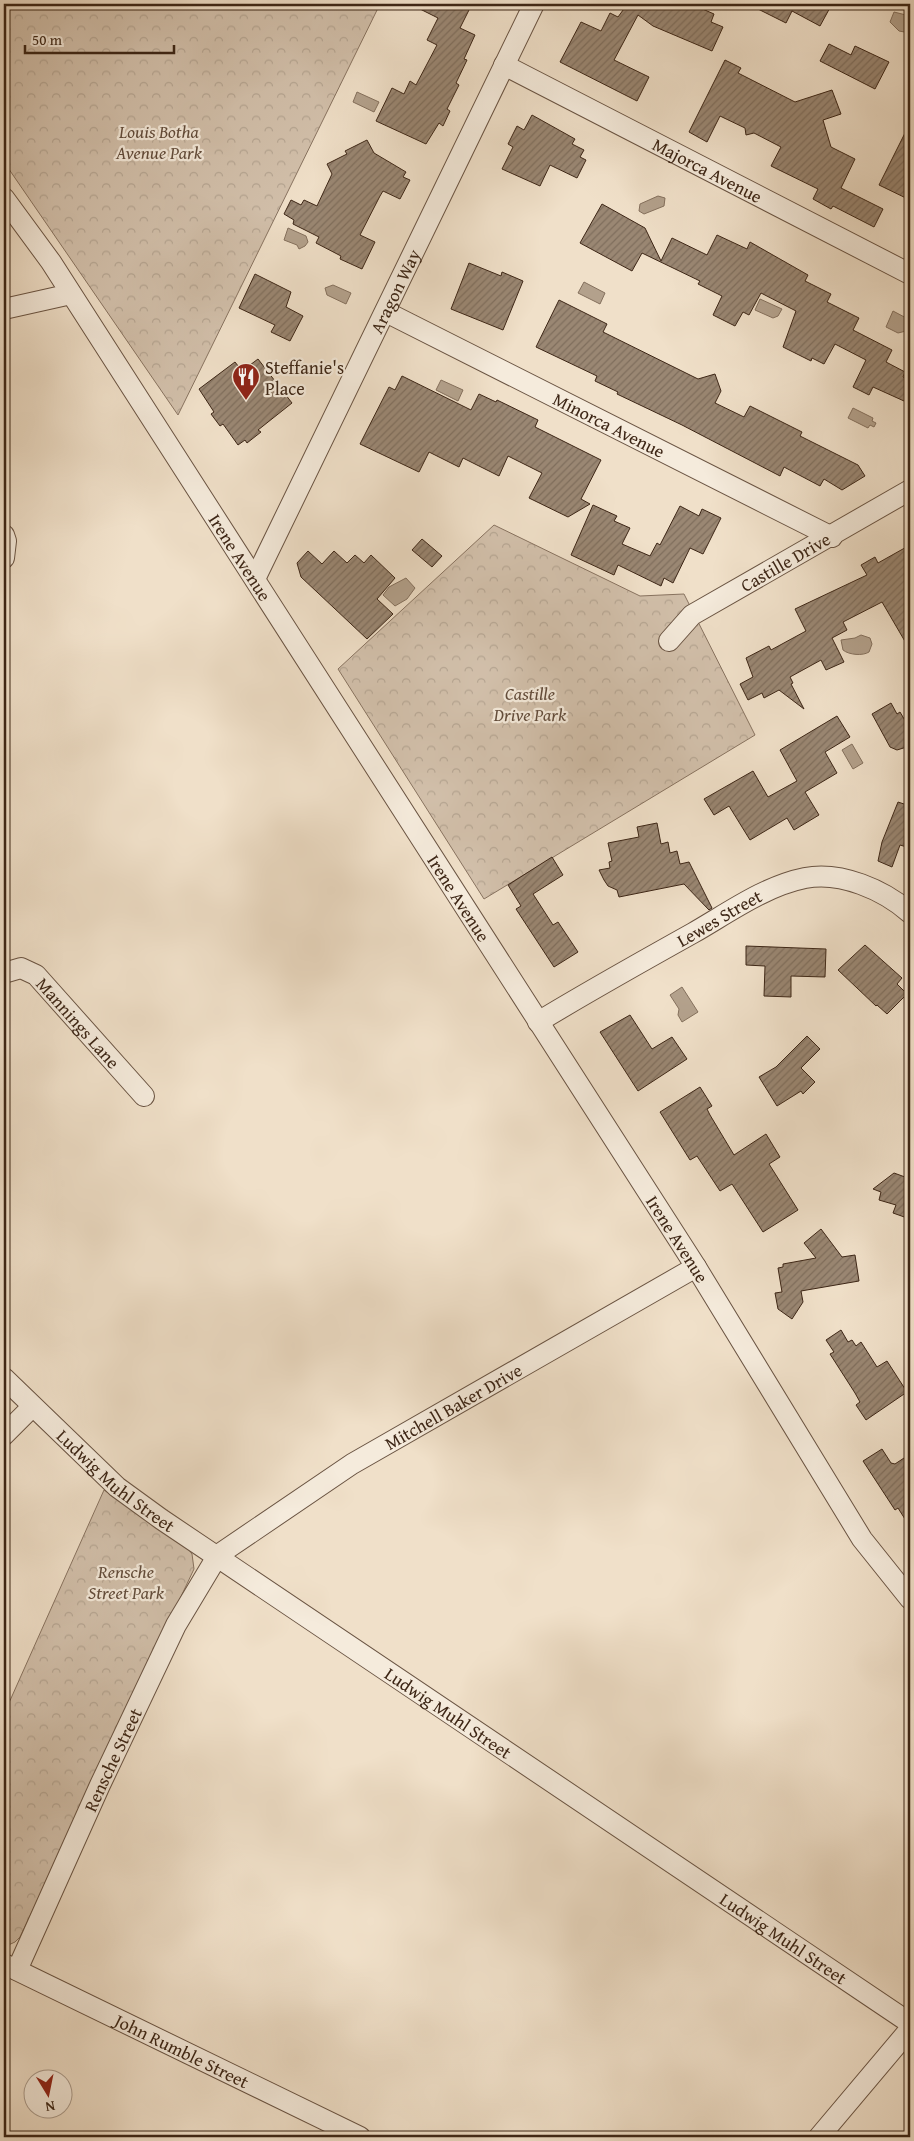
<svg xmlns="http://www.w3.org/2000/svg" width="914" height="2141" font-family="'Gentium Book Plus',serif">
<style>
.park{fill:url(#park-crowns);stroke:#887360}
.water{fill:#b3a18c;stroke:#84705d}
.building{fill:url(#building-hatch);stroke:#3d2616}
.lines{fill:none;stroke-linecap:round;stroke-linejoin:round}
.minor-casing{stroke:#6a5443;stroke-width:22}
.minor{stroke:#f5ebdc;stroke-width:20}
.labels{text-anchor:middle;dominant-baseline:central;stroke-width:4.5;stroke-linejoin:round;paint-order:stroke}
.park-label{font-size:18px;font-style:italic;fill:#624c3b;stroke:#f5ebdc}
.street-label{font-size:18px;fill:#3d2616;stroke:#f5ebdc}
.poi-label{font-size:18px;fill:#3d2616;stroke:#f5ebdc;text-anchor:start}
</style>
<defs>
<pattern id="park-crowns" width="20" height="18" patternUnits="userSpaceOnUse" patternTransform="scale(1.25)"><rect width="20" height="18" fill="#d2c0ab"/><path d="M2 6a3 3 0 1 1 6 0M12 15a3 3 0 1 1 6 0" fill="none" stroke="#b5a592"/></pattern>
<pattern id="building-hatch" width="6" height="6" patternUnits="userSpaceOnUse" patternTransform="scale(1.25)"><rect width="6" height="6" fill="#9a8773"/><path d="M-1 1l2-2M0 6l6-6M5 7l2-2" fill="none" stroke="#7f6e5d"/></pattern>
</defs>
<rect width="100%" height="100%" fill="#f0e0c9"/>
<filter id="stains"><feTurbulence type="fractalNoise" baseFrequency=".004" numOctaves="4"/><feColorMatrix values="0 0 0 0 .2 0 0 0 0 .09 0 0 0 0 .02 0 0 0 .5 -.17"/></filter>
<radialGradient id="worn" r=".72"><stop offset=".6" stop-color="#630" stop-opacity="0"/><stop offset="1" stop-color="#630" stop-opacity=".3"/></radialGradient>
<g class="park">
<polygon points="4,4 380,4 178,415 4,162"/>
<polygon points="494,525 640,596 684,594 755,735 484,899 338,669"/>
<polygon points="104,1490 187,1547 192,1554 194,1569 20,1937 15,1942 4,1947 4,1714"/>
</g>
<g class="water">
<polygon points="894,12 910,16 910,33 899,31 890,22"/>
<polygon points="357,92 379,102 374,112 353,102"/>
<polygon points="658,196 665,198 664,206 644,214 639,211 640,204"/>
<polygon points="288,228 306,236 308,242 305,246 299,249 297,245 284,240"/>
<polygon points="584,282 605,293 600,304 578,293"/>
<polygon points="333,285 351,293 346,304 327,295 325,288"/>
<polygon points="760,299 782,309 778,316 773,318 755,310"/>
<polygon points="893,311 910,320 910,330 898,333 886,327"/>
<polygon points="441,380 463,390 458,401 436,390"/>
<polygon points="853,408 873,418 872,421 876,423 874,427 870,425 868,428 848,418"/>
<polygon points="406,578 415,588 407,599 395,606 383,595 389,587"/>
<path d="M861,635l9,3 2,6 -3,8c-6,4 -20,3 -26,-2l-2,-10 14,-2z"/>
<polygon points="852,744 863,763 853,769 842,750"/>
<polygon points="682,987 698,1012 682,1022 678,1015 679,1009 670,995"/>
</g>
<g class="building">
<polygon points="410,4 472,4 460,28 475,35 464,59 467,60 456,83 459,85 447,109 450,111 443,126 439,123 426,144 376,121 392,88 404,94 410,81 416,85 437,45 427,40 438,18"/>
<polygon points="624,4 699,4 698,7 714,14 711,22 723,27 712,51 653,26 638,15 614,60 649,77 637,101 560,62 581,22 601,31 610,13 618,17 626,6"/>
<polygon points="748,4 832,4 820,26 792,11 786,23"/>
<polygon points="829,44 851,55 855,46 889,62 875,89 820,61"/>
<polygon points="725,60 741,68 738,73 795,102 832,90 841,114 823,120 831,147 855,159 841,188 883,209 874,227 833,206 831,209 813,199 818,189 771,166 781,147 754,133 746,135 745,128 720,116 707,142 689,132"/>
<polygon points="532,115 575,139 572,144 584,150 580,157 586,160 577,178 550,165 540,186 502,169 513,147 508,144 517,126 524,130"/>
<polygon points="910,123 910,200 879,185"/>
<polygon points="367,140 374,153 406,172 403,177 410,180 400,199 383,191 380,196 360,235 375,242 362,269 340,259 341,256 316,243 319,237 293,224 294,220 284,214 291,200 301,205 304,200 317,206 332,174 327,164 347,154 345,151"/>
<polygon points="602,204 645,228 661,261 672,238 707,255 717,235 747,249 750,242 808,275 805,281 831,294 827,302 859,318 853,330 892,350 886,362 905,372 903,377 910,381 910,388 904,401 873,387 869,395 853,387 866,360 835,344 824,364 812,358 811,361 783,347 796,311 761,293 749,315 743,312 735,326 713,315 722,296 698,284 700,281 642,253 632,271 580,243"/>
<polygon points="469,263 501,276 502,272 523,281 503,330 451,309"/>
<polygon points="255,274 291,292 286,307 303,316 290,341 271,332 275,325 239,308"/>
<polygon points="559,300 607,324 603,332 698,379 715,374 721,391 715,403 744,417 750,406 802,432 800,436 858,465 865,476 842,490 824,479 820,486 784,467 780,476 682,425 617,394 618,392 595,381 597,376 536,347"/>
<polygon points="258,359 292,403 258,430 261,432 247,443 245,440 238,445 223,424 220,426 211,414 214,412 199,389 235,362 242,371"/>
<polygon points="402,376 471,410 479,394 496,402 497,400 538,420 535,427 601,460 581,499 590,504 568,517 529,498 542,473 508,456 499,476 463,458 459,467 429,452 419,472 360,444 389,387 395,390"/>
<polygon points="593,505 617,516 614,521 630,528 622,544 650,556 657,543 660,545 680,506 699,516 702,509 721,518 703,554 690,548 673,583 664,578 661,586 618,565 614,575 571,555"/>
<polygon points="422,539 442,556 432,567 412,550"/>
<polygon points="910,545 910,650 882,602 843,622 847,630 832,638 844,662 826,670 821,660 790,677 793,683 791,684 804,709 779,690 764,698 762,693 748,700 740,684 753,677 746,658 769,646 771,650 806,631 795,609 867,575 861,565 875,557 878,563"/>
<polygon points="308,551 322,564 334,551 347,563 355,555 364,563 371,555 395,578 377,599 393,614 367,639 301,577 297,563"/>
<polygon points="891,703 897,714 900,712 910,729 910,746 897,750 890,747 872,714"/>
<polygon points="837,716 850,737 825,752 837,773 805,792 819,815 794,830 787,818 750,840 729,806 714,815 704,799 753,771 768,797 797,781 780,750"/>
<polygon points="898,802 910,806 910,848 900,845 892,867 878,861 882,842"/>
<polygon points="657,823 661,844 668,842 670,853 677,851 680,864 689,862 712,908 709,910 684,884 619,897 617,890 608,886 604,880 599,870 610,868 609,862 612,861 608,843 639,837 637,827"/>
<polygon points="552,857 563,875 533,894 553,925 558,922 578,952 554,967 516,909 521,906 508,885"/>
<polygon points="865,945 902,978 897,984 907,994 887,1014 877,1005 876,1006 838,970"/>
<polygon points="746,946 826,949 825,977 791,976 791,997 764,996 765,966 746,965"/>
<polygon points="630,1015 652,1049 672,1037 687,1059 638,1091 600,1032"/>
<polygon points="807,1036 820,1049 801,1068 815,1082 803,1094 801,1091 777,1106 759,1077 776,1067"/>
<polygon points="700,1087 712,1106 707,1109 710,1115 734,1155 766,1134 780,1157 769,1164 798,1210 763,1232 732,1184 720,1191 697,1156 690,1160 660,1112"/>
<polygon points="908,1171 910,1171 910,1219 893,1213 896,1205 879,1200 881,1192 873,1189 894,1173 905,1177"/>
<polygon points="821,1229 842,1257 855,1255 859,1281 801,1291 803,1302 792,1319 778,1309 775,1293 782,1292 778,1268 783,1267 783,1264 816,1258 804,1243"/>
<polygon points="841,1330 848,1342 852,1340 856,1346 861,1342 877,1367 887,1361 907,1392 866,1420 856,1405 860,1402 855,1393 830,1354 834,1352 826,1340"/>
<polygon points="882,1449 891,1463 895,1464 910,1454 910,1527 898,1508 895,1510 863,1461"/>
</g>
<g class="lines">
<defs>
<g id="minor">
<path id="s1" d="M504,65l406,209"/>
<path id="s2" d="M4,198l47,64 645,1005 166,272 48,60"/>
<polyline points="4,309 71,294"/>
<path id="s3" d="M386,312l446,225"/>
<polyline points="4,535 6,541 4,558"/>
<path id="s4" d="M255,579l279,-575"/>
<path id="s5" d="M669,641l23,-26 218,-125"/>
<path id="s6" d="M4,973l17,-5 15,7 108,121"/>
<path id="s7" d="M538,1022c51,-31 103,-60 155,-89 35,-20 72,-47 112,-55 36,-7 79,12 105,35"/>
<path id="s8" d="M4,1378l113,109 44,32 749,504"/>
<polyline points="4,1435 32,1407"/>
<path id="s9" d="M4,1964l356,173"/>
<path id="s10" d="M17,1970l83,-185 76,-160 42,-70 134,-91 344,-197"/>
<polyline points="819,2137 910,2029"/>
</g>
</defs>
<use href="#minor" class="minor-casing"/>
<use href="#minor" class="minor"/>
</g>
<defs>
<symbol id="restaurant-pin" viewBox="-11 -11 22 30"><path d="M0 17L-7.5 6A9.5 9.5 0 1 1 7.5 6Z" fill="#8f2418" stroke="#f5ebdc"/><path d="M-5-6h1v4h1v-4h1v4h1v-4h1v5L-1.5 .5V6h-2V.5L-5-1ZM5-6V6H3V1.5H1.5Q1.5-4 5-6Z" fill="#fff"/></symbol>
</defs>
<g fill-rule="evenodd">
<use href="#restaurant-pin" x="230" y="361" width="32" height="43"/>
</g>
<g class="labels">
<g class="park-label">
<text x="159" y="131">Louis Botha<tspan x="159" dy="21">Avenue Park</tspan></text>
<text x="530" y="693">Castille<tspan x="530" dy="21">Drive Park</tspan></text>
<text x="126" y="1571">Rensche<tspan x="126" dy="21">Street Park</tspan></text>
</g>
<g class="street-label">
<text stroke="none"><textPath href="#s1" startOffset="229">Majorca Avenue</textPath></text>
<text stroke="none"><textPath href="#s4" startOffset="320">Aragon Way</textPath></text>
<text stroke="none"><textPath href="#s3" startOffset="250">Minorca Avenue</textPath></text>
<text stroke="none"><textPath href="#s2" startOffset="430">Irene Avenue</textPath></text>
<text stroke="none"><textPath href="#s5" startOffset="142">Castille Drive</textPath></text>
<text stroke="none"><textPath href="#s2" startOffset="835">Irene Avenue</textPath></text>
<text stroke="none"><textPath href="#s7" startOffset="209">Lewes Street</textPath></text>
<text stroke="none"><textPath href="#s6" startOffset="98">Mannings Lane</textPath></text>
<text stroke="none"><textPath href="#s2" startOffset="1240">Irene Avenue</textPath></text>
<text stroke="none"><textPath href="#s10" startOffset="740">Mitchell Baker Drive</textPath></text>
<text stroke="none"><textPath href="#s8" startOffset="152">Ludwig Muhl Street</textPath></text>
<text stroke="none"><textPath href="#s8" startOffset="558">Ludwig Muhl Street</textPath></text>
<text stroke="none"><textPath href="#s10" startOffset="231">Rensche Street</textPath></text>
<text stroke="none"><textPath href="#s8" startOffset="962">Ludwig Muhl Street</textPath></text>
<text stroke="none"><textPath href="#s9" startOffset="198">John Rumble Street</textPath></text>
</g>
<g class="poi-label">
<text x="265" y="367">Steffanie's<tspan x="265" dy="21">Place</tspan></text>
</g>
</g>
<rect width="914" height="2141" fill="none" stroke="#f0e0c9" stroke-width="20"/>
<rect x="5" y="5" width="904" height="2131" fill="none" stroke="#3d2616" stroke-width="2.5"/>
<rect x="10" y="10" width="894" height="2121" fill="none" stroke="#3d2616"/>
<g transform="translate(48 2094) rotate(170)"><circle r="24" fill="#f5ebdc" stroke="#ab9c8d"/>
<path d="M0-4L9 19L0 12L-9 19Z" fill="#8f2418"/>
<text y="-8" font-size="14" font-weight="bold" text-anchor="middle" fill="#3d2616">N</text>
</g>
<path d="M25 45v8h149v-8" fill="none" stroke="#3d2616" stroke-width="2.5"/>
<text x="32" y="45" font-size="15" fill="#3d2616" stroke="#f5ebdc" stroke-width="4" paint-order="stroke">50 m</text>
<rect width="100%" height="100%" filter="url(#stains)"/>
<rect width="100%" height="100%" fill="url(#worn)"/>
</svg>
